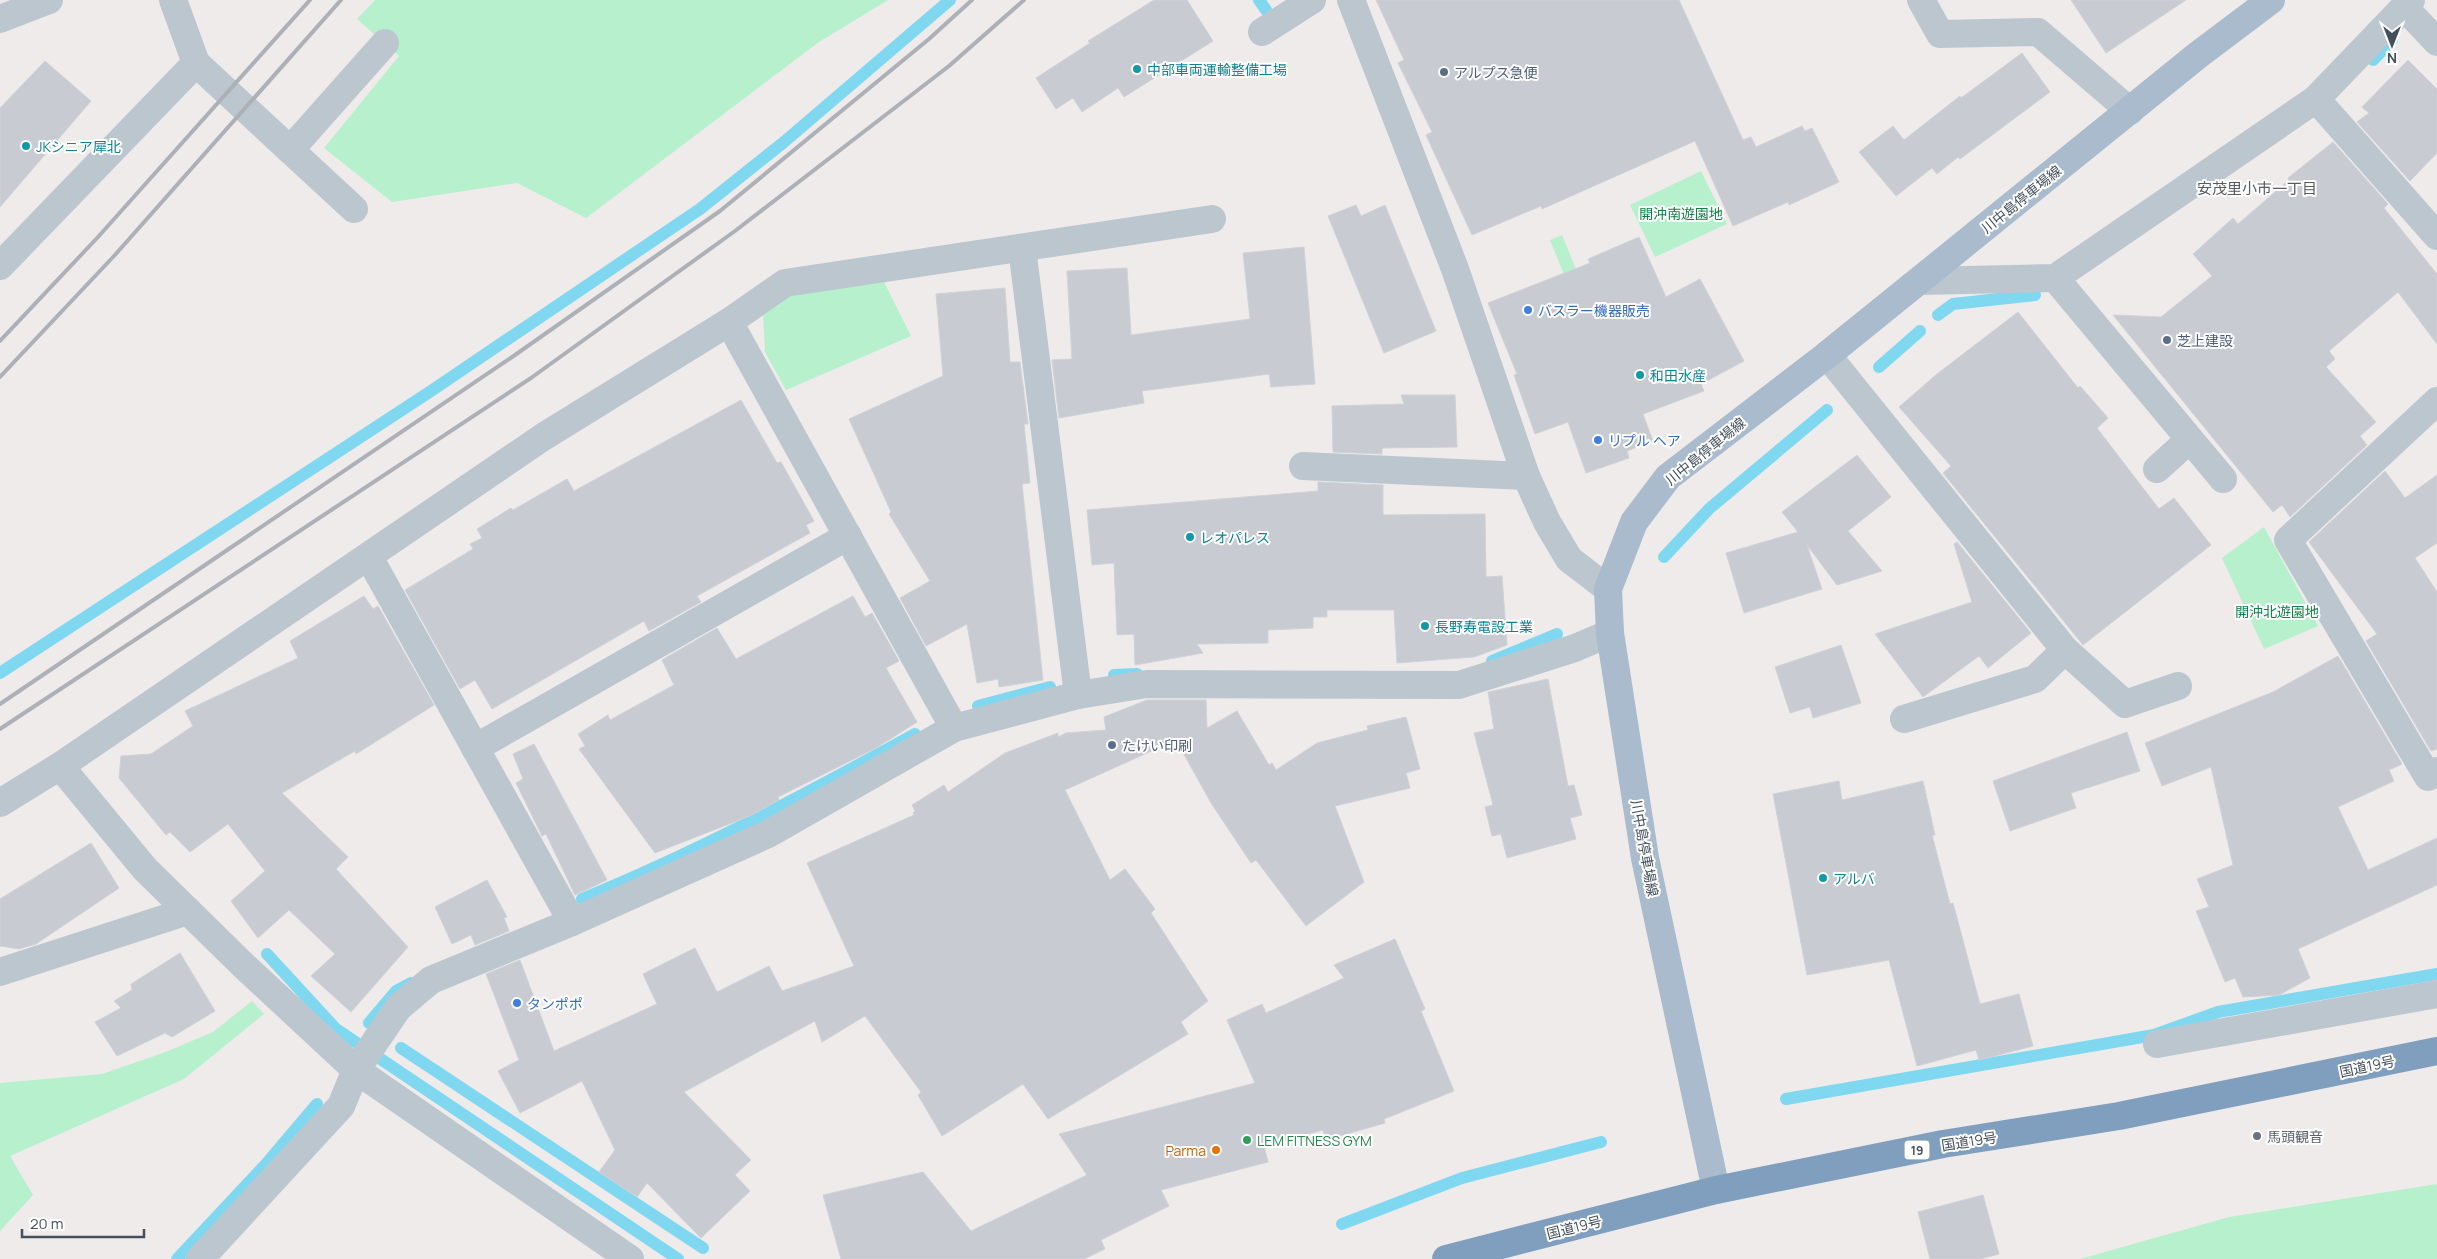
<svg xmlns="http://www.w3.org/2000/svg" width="2437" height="1259" font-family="Manrope,'Noto Sans JP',sans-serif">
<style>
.green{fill:#b6f0cd}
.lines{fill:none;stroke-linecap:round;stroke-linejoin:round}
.stream{stroke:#80d8f0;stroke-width:12}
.building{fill:#c8cbd1;stroke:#cfd2d8}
.minor{stroke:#bbc6cf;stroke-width:28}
.major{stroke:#a9bbcd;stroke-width:28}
.highway{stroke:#809ebe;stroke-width:28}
.rail{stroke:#adb1b7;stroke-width:4}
.culture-dot{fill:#0f9aa8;stroke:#fff;stroke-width:2}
.service-dot{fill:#5c6f8a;stroke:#fff;stroke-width:2}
.shop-dot{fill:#3f7fe0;stroke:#fff;stroke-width:2}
.worship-dot{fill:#6b7280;stroke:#fff;stroke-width:2}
.leisure-dot{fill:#2e9e5b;stroke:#fff;stroke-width:2}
.food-dot{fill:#e8710a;stroke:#fff;stroke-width:2}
.labels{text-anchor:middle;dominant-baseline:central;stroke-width:4;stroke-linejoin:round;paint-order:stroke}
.shield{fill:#fff;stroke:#7b848c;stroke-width:1}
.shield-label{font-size:12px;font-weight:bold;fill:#434f5a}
.culture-label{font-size:14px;fill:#0d838f;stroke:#fff;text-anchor:start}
.service-label{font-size:14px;fill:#4e5e75;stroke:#fff;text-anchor:start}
.street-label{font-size:14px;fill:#434f5a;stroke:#fff}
.park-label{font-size:14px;fill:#117e48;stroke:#fff}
.shop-label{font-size:14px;fill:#366cbe;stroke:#fff;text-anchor:start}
.worship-label{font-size:14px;fill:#5b616d;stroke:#fff;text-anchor:start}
.leisure-label{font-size:14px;fill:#27864d;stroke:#fff;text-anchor:start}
.food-label{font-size:14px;fill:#c56008;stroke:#fff;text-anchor:end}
.neighbourhood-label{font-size:15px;fill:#585c61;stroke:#fff}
</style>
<rect width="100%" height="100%" fill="#efebeb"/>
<g class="green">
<polygon points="375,0 888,0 819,42 586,218 517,183 392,202 324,148 399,56 357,19"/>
<polygon points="1701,171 1727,224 1655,257 1630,205"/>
<polygon points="1562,235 1597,321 1585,326 1550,240"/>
<polygon points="884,282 911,336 786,390 765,352 763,314 794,293"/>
<polygon points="2264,527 2318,626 2264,649 2222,558"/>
<polygon points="252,1001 264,1014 184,1079 10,1156 33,1195 0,1231 0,1083 102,1074 163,1053 213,1032"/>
<polygon points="2437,1184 2437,1259 2080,1259 2229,1217"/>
</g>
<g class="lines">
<g class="stream">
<polyline points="1259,0 1266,10"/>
<polyline points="2373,60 2392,40"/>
<polyline points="1938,315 1953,304 2035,295"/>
<polyline points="1879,367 1920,331"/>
<polyline points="1664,557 1710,508 1827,410"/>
<polyline points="1492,661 1557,634"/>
<polyline points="0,673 431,391 700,209 784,142 950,0"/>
<polyline points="1114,675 1137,674"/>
<polyline points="978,706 1050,687"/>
<path d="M582,899c115,-47 224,-105 333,-165"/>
<polyline points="267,954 336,1029 678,1259"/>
<polyline points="369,1023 396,991 411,983"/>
<polyline points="401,1048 703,1248"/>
<polyline points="1786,1099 2154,1035 2218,1012 2437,974"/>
<polyline points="1342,1224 1462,1178 1601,1142"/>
<polyline points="177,1259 267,1163 317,1104"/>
</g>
</g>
<g class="building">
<polygon points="1154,0 1187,0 1213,41 1124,97 1118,88 1082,112 1073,98 1056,109 1036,78 1090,43 1088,41"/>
<polygon points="1376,0 1679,0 1743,140 1751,137 1756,147 1802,126 1805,131 1812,128 1839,182 1789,205 1788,202 1733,226 1695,141 1542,209 1541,206 1472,235 1426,135 1432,132 1398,63 1404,60"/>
<polygon points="2071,0 2186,0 2106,53"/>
<polygon points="2022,53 2050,92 1960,159 1958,157 1937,174 1932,168 1896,196 1859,152 1893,126 1904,140 1960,96 1961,98"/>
<polygon points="2408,60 2437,89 2437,153 2410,181 2357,122 2369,113 2362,107"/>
<polygon points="45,61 91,101 0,207 0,108"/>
<polygon points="2333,142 2388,204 2384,208 2437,274 2437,344 2398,292 2329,351 2335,359 2326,367 2376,422 2360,436 2367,445 2290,517 2282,505 2273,512 2113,315 2161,317 2212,276 2193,254 2233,218 2238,224 2289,180 2288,178"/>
<polygon points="1356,205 1361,216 1385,205 1436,331 1384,353 1328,216"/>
<polygon points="1639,237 1666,297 1700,279 1744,361 1701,384 1704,391 1643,414 1653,441 1627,451 1629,458 1586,473 1568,422 1535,434 1514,375 1517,374 1488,303 1590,263 1588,259"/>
<polygon points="1304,247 1315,384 1271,387 1269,374 1142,391 1144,403 1059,418 1052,360 1072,359 1067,271 1127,268 1131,335 1250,319 1243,253"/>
<polygon points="1005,288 1010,362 1020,362 1028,424 1024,424 1030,483 1022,484 1043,680 999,687 998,679 977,683 967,624 926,646 900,598 930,581 889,514 891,512 849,419 943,376 936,294"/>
<polygon points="2018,312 2078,388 2080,386 2108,418 2097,428 2159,509 2174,498 2211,545 2083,645 1943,473 1951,466 1899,407 1937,374"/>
<polygon points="1401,395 1455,395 1457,447 1382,448 1382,454 1333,452 1332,406 1404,404"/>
<polygon points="741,400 777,463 781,462 814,521 806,525 810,533 697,596 701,602 649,631 644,621 492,709 475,680 460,689 405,590 473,549 470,544 482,538 477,529 511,508 513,510 567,479 574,491"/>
<polygon points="1857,455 1891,497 1848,531 1882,571 1837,585 1807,545 1822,589 1744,613 1726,553 1798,532 1782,512"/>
<polygon points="2385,471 2405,498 2437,475 2437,543 2415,558 2437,592 2437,749 2431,751 2366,641 2377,634 2309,542"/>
<polygon points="1318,482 1383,485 1383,515 1485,514 1486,577 1502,576 1507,645 1474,657 1397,663 1394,610 1327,610 1327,617 1313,617 1313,628 1268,630 1268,643 1197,644 1203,653 1135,665 1134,634 1117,635 1114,563 1092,565 1087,510 1318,491"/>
<polygon points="1957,542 2031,633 1988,668 1979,656 1923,697 1875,634 1972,602 1954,544"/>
<polygon points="364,596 373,609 378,606 434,705 356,754 355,751 282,793 348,857 336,869 408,947 351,1012 311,976 335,954 289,910 258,938 231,901 265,871 228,824 190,852 170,832 166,835 119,778 121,756 151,754 193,726 185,711 298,658 290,641"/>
<polygon points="853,596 865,617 872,613 899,661 886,668 917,722 876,748 778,797 779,800 752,815 655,853 579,749 585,746 578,734 608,715 610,720 674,685 662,660 717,628 736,659"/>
<polygon points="1841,645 1861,703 1813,718 1810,707 1790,713 1775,667"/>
<polygon points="2338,656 2402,764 2389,770 2394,781 2338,807 2368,870 2437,838 2437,885 2298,949 2310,978 2279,995 2243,997 2235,978 2225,982 2196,911 2209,907 2197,879 2233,865 2211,767 2162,786 2145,743 2273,692"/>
<polygon points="1548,679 1568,786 1574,785 1582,815 1570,818 1576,839 1507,858 1501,834 1492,836 1485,807 1493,805 1474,733 1494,729 1488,692"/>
<polygon points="1147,700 1206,700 1207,728 1237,711 1269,765 1272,763 1276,770 1317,743 1368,730 1367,726 1406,717 1420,769 1406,773 1410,788 1335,806 1364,882 1306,926 1256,860 1251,863 1211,803 1176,740 1065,790 1110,880 1125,869 1155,909 1151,913 1208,1001 1181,1022 1188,1034 1048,1119 1023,1084 942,1136 918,1095 921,1092 865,1016 822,1042 815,1021 684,1092 751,1160 735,1175 750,1191 701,1238 647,1183 637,1197 599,1172 615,1150 582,1081 520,1113 498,1071 519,1060 486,974 520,960 554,1051 657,1004 643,974 695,948 717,992 769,966 782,991 854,966 807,863 914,815 913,813 915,811 912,805 944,785 948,792 1005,753 1058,733 1058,737 1066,733 1106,730 1104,717"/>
<polygon points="2127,732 2140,771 2071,793 2076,808 2010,831 1993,781"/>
<polygon points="534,744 607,880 575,895 546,834 542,836 516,783 523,779 513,754"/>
<polygon points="1839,781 1842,800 1923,781 1935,835 1932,835 1950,904 1953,903 1980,1004 2019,994 2033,1046 1979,1060 1976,1050 1917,1066 1889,960 1807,975 1773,794"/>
<polygon points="91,843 119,888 36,944 19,949 0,946 0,899"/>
<polygon points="487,880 507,917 504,918 509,931 475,945 471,935 452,944 435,907"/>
<polygon points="1395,939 1425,1009 1421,1011 1454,1091 1384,1119 1385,1123 1326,1140 1323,1130 1264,1146 1268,1162 1161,1190 1169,1206 1101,1240 1105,1249 1084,1259 841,1259 823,1195 923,1172 971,1231 1087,1175 1059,1134 1255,1083 1227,1020 1262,1004 1266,1013 1344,978 1334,965"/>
<polygon points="180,953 215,1011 172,1037 165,1033 117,1056 95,1022 121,1008 114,1001 132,990 131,984"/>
<polygon points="1983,1195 1999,1254 1980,1259 1930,1259 1918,1212"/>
</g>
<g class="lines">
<g class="minor">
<polyline points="1351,0 1455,269 1526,476 1547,522 1569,559 1608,589"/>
<polyline points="1921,0 1940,34 2038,32 2130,111"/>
<polyline points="2404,7 2437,42"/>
<polyline points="0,19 49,0"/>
<polyline points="1262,32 1312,0"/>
<polyline points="196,63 354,209"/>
<polyline points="2316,99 2437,236"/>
<polyline points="290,150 385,43"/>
<polyline points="1022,248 1078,695"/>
<polyline points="0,266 196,63 173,0"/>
<polyline points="2055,278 2223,479"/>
<polyline points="1920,281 2055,278 2316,99 2411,0"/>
<polyline points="729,322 954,728"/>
<polyline points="1827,355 2065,650 2035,679 1904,719"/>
<polyline points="2437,401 2288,540 2428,777 2437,771"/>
<polyline points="1303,466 1526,476"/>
<polyline points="2157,469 2189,440"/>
<polyline points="369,557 572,922"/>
<polyline points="2065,650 2125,704 2178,686"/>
<polyline points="475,748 848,536"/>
<polyline points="60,766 145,869 243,965 356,1070 630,1259"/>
<polyline points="0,803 60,766 543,437 729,322 785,283 1212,219"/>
<polyline points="0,972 188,911"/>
<polyline points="2157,1044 2437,994"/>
<polyline points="200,1259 341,1106 356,1070 398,1008 431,980 572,922 768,834 954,728 1078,695 1147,684 1459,685 1575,648 1610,633"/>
</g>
<polyline class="major" points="1716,1190 1645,858 1610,633 1608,589 1634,522 1668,477 1827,355 2198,55 2271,0"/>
<polyline class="highway" points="1446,1259 1716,1190 1943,1144 2119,1116 2437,1051"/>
<g class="rail">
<polyline points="0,341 98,237 310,0"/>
<polyline points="0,377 114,256 341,0"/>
<polyline points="0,704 515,355 720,211 929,39 972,0"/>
<polyline points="0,729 531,378 735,231 949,66 1024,0"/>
</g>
</g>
<g class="culture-dot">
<circle cx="1137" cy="69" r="5"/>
<circle cx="26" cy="146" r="5"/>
<circle cx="1640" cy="375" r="5"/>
<circle cx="1190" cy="537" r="5"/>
<circle cx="1425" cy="626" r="5"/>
<circle cx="1823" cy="878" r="5"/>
</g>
<g class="service-dot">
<circle cx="1444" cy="72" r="5"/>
<circle cx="2167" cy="340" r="5"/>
<circle cx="1112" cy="745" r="5"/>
</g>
<g class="shop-dot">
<circle cx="1528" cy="310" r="5"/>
<circle cx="1598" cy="440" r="5"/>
<circle cx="517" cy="1003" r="5"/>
</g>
<circle class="worship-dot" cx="2257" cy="1136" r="5"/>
<circle class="leisure-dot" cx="1247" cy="1140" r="5"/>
<circle class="food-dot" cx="1216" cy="1150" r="5"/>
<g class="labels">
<rect class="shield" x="1904.5" y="1140.5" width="25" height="19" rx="4"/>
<g class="shield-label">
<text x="1917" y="1150">19</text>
</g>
<g class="culture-label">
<text x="1147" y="69">中部車両運輸整備工場</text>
<text x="36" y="146">JKシニア犀北</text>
<text x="1650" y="375">和田水産</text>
<text x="1200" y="537">レオパレス</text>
<text x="1435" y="626">長野寿電設工業</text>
<text x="1833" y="878">アルバ</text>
</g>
<g class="service-label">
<text x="1454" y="72">アルプス急便</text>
<text x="2177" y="340">芝上建設</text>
<text x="1122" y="745">たけい印刷</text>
</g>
<g class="street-label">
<text transform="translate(2021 199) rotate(-39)">川中島停車場線</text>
<text transform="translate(1705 451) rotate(-39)">川中島停車場線</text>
<text transform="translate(1645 848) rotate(80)">川中島停車場線</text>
<text transform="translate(2367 1066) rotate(-12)">国道19号</text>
<text transform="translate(1969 1141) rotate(-9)">国道19号</text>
<text transform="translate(1574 1227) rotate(-14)">国道19号</text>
</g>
<g class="park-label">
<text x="1681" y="213">開沖南遊園地</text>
<text x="2277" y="611">開沖北遊園地</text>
</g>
<g class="shop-label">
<text x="1538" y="310">バスラー機器販売</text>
<text x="1608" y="440">リプル ヘア</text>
<text x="527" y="1003">タンポポ</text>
</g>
<g class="worship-label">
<text x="2267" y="1136">馬頭観音</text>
</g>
<g class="leisure-label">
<text x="1257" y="1140">LEM FITNESS GYM</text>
</g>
<g class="food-label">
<text x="1206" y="1150">Parma</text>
</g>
<g class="neighbourhood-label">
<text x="2257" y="188">安茂里小市一丁目</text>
</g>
</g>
<g transform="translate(2392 45) rotate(180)" stroke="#ffffff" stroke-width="4" paint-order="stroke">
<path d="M0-4L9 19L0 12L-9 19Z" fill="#434f5a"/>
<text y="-8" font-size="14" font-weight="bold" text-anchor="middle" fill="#434f5a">N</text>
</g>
<path d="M22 1229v8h122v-8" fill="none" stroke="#434f5a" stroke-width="2.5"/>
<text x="30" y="1229" font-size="15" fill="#434f5a" stroke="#ffffff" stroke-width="4" paint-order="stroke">20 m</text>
</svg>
